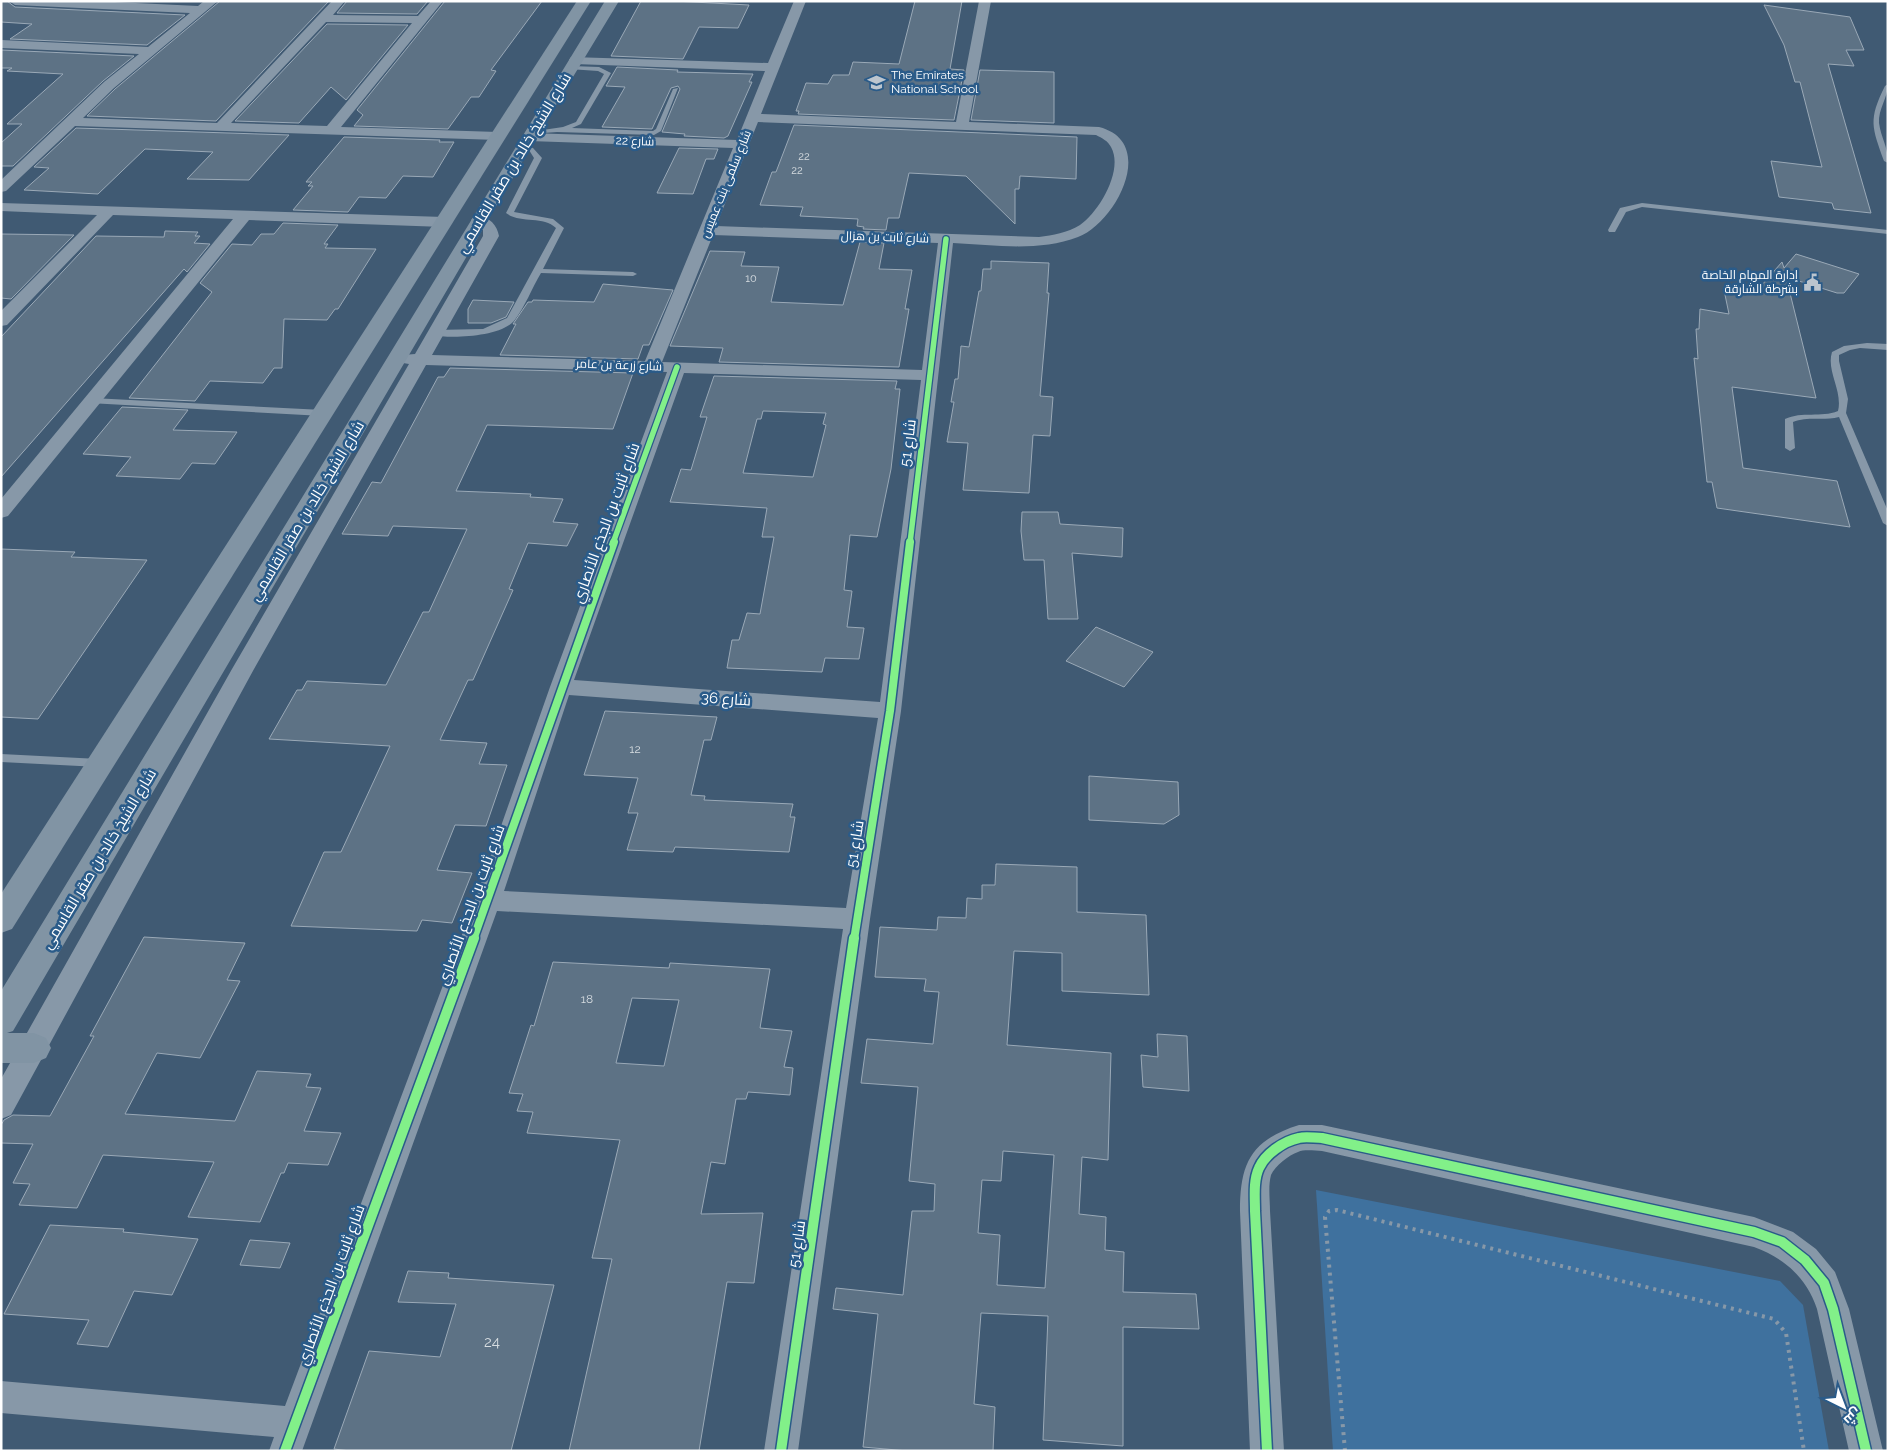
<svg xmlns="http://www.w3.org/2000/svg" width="1889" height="1452" font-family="Raleway,Cairo,sans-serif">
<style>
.green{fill:#3f719e}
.building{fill:#5d7285;stroke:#9aa9b7;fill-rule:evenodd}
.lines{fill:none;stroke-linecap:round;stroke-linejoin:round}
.path{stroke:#8798a8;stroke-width:4;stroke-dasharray:3 5;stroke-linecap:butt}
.service{fill:#8798a8;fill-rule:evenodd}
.minor{fill:#8798a8;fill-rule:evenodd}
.secondary{fill:#8194a4;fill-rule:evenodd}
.cycleway-far2-casing{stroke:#2a5b89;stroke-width:8}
.cycleway-far1-casing{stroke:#2a5b89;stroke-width:11}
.cycleway-casing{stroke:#2a5b89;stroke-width:13}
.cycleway-far2{stroke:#82f089;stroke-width:5.5}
.cycleway-far1{stroke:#82f089;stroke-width:8}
.cycleway{stroke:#82f089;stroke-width:10}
.labels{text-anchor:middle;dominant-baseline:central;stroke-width:5;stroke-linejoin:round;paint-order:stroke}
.far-number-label{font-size:11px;fill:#d6dce0}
.far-poi-label{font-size:12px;fill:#fff;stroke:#2a5b89;text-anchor:start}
.far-street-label{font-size:12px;fill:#fff;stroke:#2a5b89}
.number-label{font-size:12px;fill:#d6dce0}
.street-label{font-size:15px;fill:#fff;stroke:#2a5b89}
.near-number-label{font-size:15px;fill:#d6dce0}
</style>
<rect width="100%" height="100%" fill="#405a73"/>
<polygon class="green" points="1316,1190 1780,1281 1803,1305 1829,1451 1333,1451"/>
<g class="building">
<polygon points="1,1 7,1 15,7 185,15 147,45 10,39 32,24 1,22"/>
<polygon points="220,1 329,1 216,121 87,116 115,89"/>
<polygon points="347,1 428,1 417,14 337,13"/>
<polygon points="445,1 542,1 491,70 496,71 479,97 471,97 448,129 354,126 363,115 357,110"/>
<polygon points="641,1 674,1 749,5 738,28 699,27 683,59 611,56"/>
<polygon points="915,1 962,1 950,69 964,70 954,120 798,114 799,111 796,111 806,83 828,84 833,75 849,75 853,62 899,64"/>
<polygon points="1764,5 1850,17 1864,50 1846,50 1854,66 1828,64 1871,213 1834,209 1832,203 1779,197 1771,161 1822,167 1800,82 1795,82 1784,45"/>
<polygon points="327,24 408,25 346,100 331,87 299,123 235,121"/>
<polygon points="1,50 134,56 103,81 13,166 1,166 1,143 22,124 7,124 63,74 7,71 12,68 1,68"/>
<polygon points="617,67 678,70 677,72 753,74 749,82 752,82 728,136 724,138 684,136 685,134 662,132 680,89 678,86 671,88 652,129 602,127 625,87 606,86"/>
<polygon points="980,70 1054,72 1054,123 971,120"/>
<polygon points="794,125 1077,137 1076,179 1020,176 1019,189 1015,189 1015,224 966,176 909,173 899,218 888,218 886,230 863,229 864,227 857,226 858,219 800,216 803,207 760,205 772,172 776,172"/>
<polygon points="76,128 289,135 249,180 187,179 213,152 145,149 98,194 24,190 49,168 34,167"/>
<polygon points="344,137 440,140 439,142 454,142 433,177 403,176 386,198 359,197 348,212 293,210 313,186 308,186 312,182 306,182"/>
<polygon points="679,148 718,149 714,159 706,159 693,194 657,193"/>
<polygon points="283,223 338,225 324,244 328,244 325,248 376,249 338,309 335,309 327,320 284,319 282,368 274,368 263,383 210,381 195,401 129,398 212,292 200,283 232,244 252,245 261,234 274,234"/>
<polygon points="165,231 198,232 195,236 200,236 194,243 210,244 187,272 184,269 1,477 1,337 96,236 164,237"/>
<polygon points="1,234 74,235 11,299 1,298"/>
<polygon points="860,242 884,243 879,269 912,270 905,309 909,309 899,367 719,362 723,348 670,346 710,251 745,252 741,266 779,267 771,302 843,305"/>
<polygon points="1796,254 1859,274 1844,293 1837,293 1786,277 1816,398 1732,387 1743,468 1837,481 1850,527 1717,508 1712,482 1707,482 1694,358 1698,359 1696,329 1699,329 1700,309 1729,314 1724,290 1754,294 1782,262 1784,268"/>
<polygon points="991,261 1049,263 1047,293 1049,293 1040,396 1053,397 1050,436 1033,435 1029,493 963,490 968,443 947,442 954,402 951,402 955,379 958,379 961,346 969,347 979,291 981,291 983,269 991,269"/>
<polygon points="603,284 673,290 649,345 643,345 638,359 500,355 516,324 513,324 528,302 532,302 533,300 594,302"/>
<polygon points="473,300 514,302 506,317 491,323 468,323 468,309"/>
<polygon points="450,368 633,373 613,429 487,425 456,491 531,494 530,497 563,499 553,522 578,524 567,546 528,543 509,589 513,590 473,680 468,680 440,740 487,743 479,764 507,765 486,826 455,825 437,870 472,873 452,923 422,920 417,931 291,926 324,852 341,852 390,746 269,739 297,690 302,690 307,681 386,685 423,612 429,612 467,529 393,526 388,536 342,534 372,482 381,483 438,377 444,377"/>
<path d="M714,376l183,5 -2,8h5l-9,80 -14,68 -27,-2 -6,55 8,1 -5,36 17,1 -5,31 -34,-1 -3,14 -95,-4 5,-28h7l8,-27 13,1 14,-77h-12l5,-29 -97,-6 11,-33 10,1 16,-53h-7zM763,411l63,2 -3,11 3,1 -13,52 -70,-4 14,-54h4z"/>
<polygon points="122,407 188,410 173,430 237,432 215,464 192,463 180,479 116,476 131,457 83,454"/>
<polygon points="1022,512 1058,512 1060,524 1123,528 1122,557 1072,553 1078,619 1048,619 1044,560 1024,560 1021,531"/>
<polygon points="1,549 75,552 71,557 147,560 38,719 1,717"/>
<polygon points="1096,627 1153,652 1124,687 1066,661"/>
<polygon points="605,711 717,717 711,740 704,740 691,795 705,796 704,800 793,804 790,817 795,817 789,852 675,847 673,852 627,850 638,813 628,813 638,778 584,775"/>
<polygon points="1089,776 1178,782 1179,815 1164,824 1089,820"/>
<path d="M996,864l81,3v45l69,3 3,80 -87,-4v-38l-48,-2 -7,94 104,8 -3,107 -26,-3 -3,57 27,3 -1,33 19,2 -1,40 73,2 3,35 -76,-2v119l-80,-6 5,-124 -67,-3 -7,91 21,3 -2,44h-85l-45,-4 15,-133 -45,-5 3,-21 67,7 9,-84h22l1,-27 -26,-3 9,-94 -57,-4 6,-44 66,5 6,-52 -15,-1 2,-12 -51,-2 5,-50 57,3 1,-13 28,1 1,-20 15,1v-14h13zM1003,1151l51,4 -9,133 -48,-3 3,-50 -22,-2 4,-53 19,1z"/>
<polygon points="144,937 245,943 227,980 240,981 200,1058 157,1053 125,1114 235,1121 257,1071 311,1074 306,1087 321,1088 304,1131 341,1133 328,1165 288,1163 284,1173 281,1173 260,1222 188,1217 214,1162 103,1155 77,1208 19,1205 30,1184 13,1183 33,1144 1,1143 1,1125 4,1120 13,1115 50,1116 94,1036 90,1036"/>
<path d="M553,962l116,6 1,-5 100,6 -10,59 32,3 -8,36 9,1 -3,27 -42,-3 -2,7h-10l-11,65 -14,-2 -10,52 62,-1 -9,70 -27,-1 -28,169h-130l43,-192 -20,-1 28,-118 -93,-7 6,-21 -16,-1 6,-17 -14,-1 22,-68 3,1zM632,998l47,2 -15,66 -48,-3z"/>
<polygon points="1157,1034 1187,1036 1189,1091 1143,1087 1141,1055 1158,1057"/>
<polygon points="50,1225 124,1229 123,1232 198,1239 172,1295 134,1291 108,1347 77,1344 89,1320 4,1314"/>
<polygon points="250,1240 290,1243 280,1268 240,1265"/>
<polygon points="408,1271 449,1273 448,1278 554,1285 511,1451 350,1451 334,1449 369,1351 440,1357 456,1304 398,1302"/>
</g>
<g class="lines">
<polyline class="path" points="1345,1451 1325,1217 1329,1211 1337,1210 1774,1319 1786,1333 1804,1451"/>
<g class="service">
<polygon points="571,66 599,67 611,73 581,124 572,128 653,131 656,129 673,89 678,88 661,131 654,135 557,132 529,134 529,132 563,127 576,122 604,74 598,71 569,69 569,67"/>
<path d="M1888,84c0,14 -10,25 -9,39 2,15 9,23 9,40l-4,-2c-12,-34 -16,-41 1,-75z"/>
<path d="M523,144l10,4 9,10 -28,54 39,7 11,9 -21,41 90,3 4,2 -4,2 -92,-3c-9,15 -16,34 -27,48 -14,16 -63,18 -82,14l-1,-2 4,-3 48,-1 24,-11 49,-90c-13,-13 -36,-4 -50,-15l28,-55 -5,-8 -8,-3v-2z"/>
<polygon points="1642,203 1888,230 1888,234 1642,207 1626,212 1615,232 1609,232 1608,230 1620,208"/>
<path d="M1867,343l21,1v6l-28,-2 -10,2 -11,5v6l9,38 -2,14 42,98v15l-5,-3 -44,-106c-15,4 -32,-1 -46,5l2,26 -5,3 -5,-3v-29c17,-8 36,-1 53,-8 5,-20 -12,-40 -6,-59l12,-6z"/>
<polygon points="92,398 323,410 327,413 323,416 89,403 89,399"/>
<polygon points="1,754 99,759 103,760 105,763 103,766 99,767 1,762"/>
</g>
<g class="minor">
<path d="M9,1h85l104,5 6,-5h14l-104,87 -31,30 134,5 115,-122h13l-12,14 85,1 13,-15h12l-102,126 157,5 7,4 -7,4 -423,-14 -69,65 -5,1v-12l103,-98 35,-28 -138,-6v-8l147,7 42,-34 -175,-8zM326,22l86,1 -85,103 -96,-3z"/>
<path d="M794,1h12l-45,113 195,8 23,-121h12l-22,121 130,5c59,15 17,96 -21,110 -39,15 -84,8 -125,6l-52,468 -31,208 -72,532h-34l79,-522 -346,-18 -195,540h-33l5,-14 -273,-24v-32l284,25 190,-506 75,-213 117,-315 -241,-7 -172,304 -243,446 -10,4v-40l231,-410 177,-305 -6,-1 -3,-4 3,-4 12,-1 68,-118v-6l-12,-10 3,-3c13,-3 23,7 25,19l-67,119 213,6 88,-213 -204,-7 -7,-4 7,-4 208,7 28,-69 -190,-7 -4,-1 -2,-3 2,-3 197,6zM758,122l338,13c6,3 12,6 15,12 13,23 -12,65 -31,78 -13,8 -27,10 -41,12l-323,-11zM713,235l225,8 -16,127 -260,-8zM684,373l237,7 -41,322 -306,-22zM569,695l309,23 -32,190 -342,-17z"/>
<polygon points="1,203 444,217 449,219 452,222 449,225 444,227 249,220 8,516 1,518 1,499 233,219 113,215 7,325 1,326 1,311 97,215 1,211"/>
<path d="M1299,1125h23l432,92 39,15 23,17 19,23 14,37 34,142h-34l-32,-142c-10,-31 -33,-51 -63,-62l-432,-96c-7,0 -17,-2 -24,1 -9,3 -23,14 -27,23 -3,11 -1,25 -1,36l14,240h-34l-10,-240c0,-48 11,-71 59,-86z"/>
</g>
<g class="secondary">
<polygon points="577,1 591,1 12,929 1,933 1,894"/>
<polygon points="605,1 619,1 539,133 13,1031 7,1033 34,1033 46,1038 51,1048 46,1058 34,1063 1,1063 1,991"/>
</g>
<defs>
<g id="cycleway-far2">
<polyline points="613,543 677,367"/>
<polyline points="910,543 946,239"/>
</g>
<g id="cycleway-far1">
<polyline points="473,940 614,542"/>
<polyline points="854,940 890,711 910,542"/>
</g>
<g id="cycleway">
<polyline points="285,1451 474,938"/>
<polyline points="781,1451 854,938"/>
<path d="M1267,1451l-12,-240c0,-13 -2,-30 4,-43 6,-14 25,-27 40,-30 7,-2 15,0 23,0l432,94 28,10 23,18 19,23 9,26 33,142"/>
</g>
</defs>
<use href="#cycleway-far2" class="cycleway-far2-casing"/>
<use href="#cycleway-far1" class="cycleway-far1-casing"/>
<use href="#cycleway" class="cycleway-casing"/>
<use href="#cycleway-far2" class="cycleway-far2"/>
<use href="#cycleway-far1" class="cycleway-far1"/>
<use href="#cycleway" class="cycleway"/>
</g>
<defs>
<symbol id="school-bare" viewBox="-9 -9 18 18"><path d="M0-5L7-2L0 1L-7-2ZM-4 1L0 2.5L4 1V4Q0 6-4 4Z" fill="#bcc5ce" stroke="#2a5b89" stroke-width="2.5" paint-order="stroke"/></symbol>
<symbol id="civic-bare" viewBox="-9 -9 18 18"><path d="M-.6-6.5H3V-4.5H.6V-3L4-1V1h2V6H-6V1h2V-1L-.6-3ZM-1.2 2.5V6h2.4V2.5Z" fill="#bcc5ce" stroke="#2a5b89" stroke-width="2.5" paint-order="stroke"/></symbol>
</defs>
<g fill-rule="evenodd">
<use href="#school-bare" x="864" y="70" width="25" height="25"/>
<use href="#civic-bare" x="1800" y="270" width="25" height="25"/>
</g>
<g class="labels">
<g class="far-number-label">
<text x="804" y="156">22</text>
<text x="797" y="170">22</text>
<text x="751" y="278">10</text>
</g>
<g class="far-poi-label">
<text x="891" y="75">The Emirates<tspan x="891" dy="14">National School</tspan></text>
<text x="1798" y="275" text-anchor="end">إدارة المهام الخاصة<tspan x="1798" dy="14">بشرطة الشارقة</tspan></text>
</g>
<g class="far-street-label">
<text transform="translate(635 141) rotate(2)">شارع 22</text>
<text transform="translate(726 184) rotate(-68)">شارع سلمى بنت عميس</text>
<text transform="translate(885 237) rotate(2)">شارع ثابت بن هزال</text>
<text transform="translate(619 365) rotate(2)">شارع زرعة بن عامر</text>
</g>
<g class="number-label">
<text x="635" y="749">12</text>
<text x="587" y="999">18</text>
</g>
<g class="street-label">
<text transform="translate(514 163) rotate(-59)">شارع الشيخ خالد بن صقر القاسمي</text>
<text transform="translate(908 443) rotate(-83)">شارع 51</text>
<text transform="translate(307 511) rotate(-59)">شارع الشيخ خالد بن صقر القاسمي</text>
<text transform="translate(606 523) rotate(-70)">شارع ثابت بن الجذع الأنصاري</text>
<text transform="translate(726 699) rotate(4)">شارع 36</text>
<text transform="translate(855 844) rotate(-81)">شارع 51</text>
<text transform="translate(99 859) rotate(-59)">شارع الشيخ خالد بن صقر القاسمي</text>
<text transform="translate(471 905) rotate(-70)">شارع ثابت بن الجذع الأنصاري</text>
<text transform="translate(797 1244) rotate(-82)">شارع 51</text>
<text transform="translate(331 1285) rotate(-70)">شارع ثابت بن الجذع الأنصاري</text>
</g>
<g class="near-number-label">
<text x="492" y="1342">24</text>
</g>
</g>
<rect width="1889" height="1452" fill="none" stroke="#ffffff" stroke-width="5"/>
<g transform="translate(1844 1407) rotate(138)" stroke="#2a5b89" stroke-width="4" paint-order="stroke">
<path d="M0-4L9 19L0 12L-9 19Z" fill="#ffffff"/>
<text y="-8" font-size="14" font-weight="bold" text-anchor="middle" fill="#ffffff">ش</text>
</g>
</svg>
